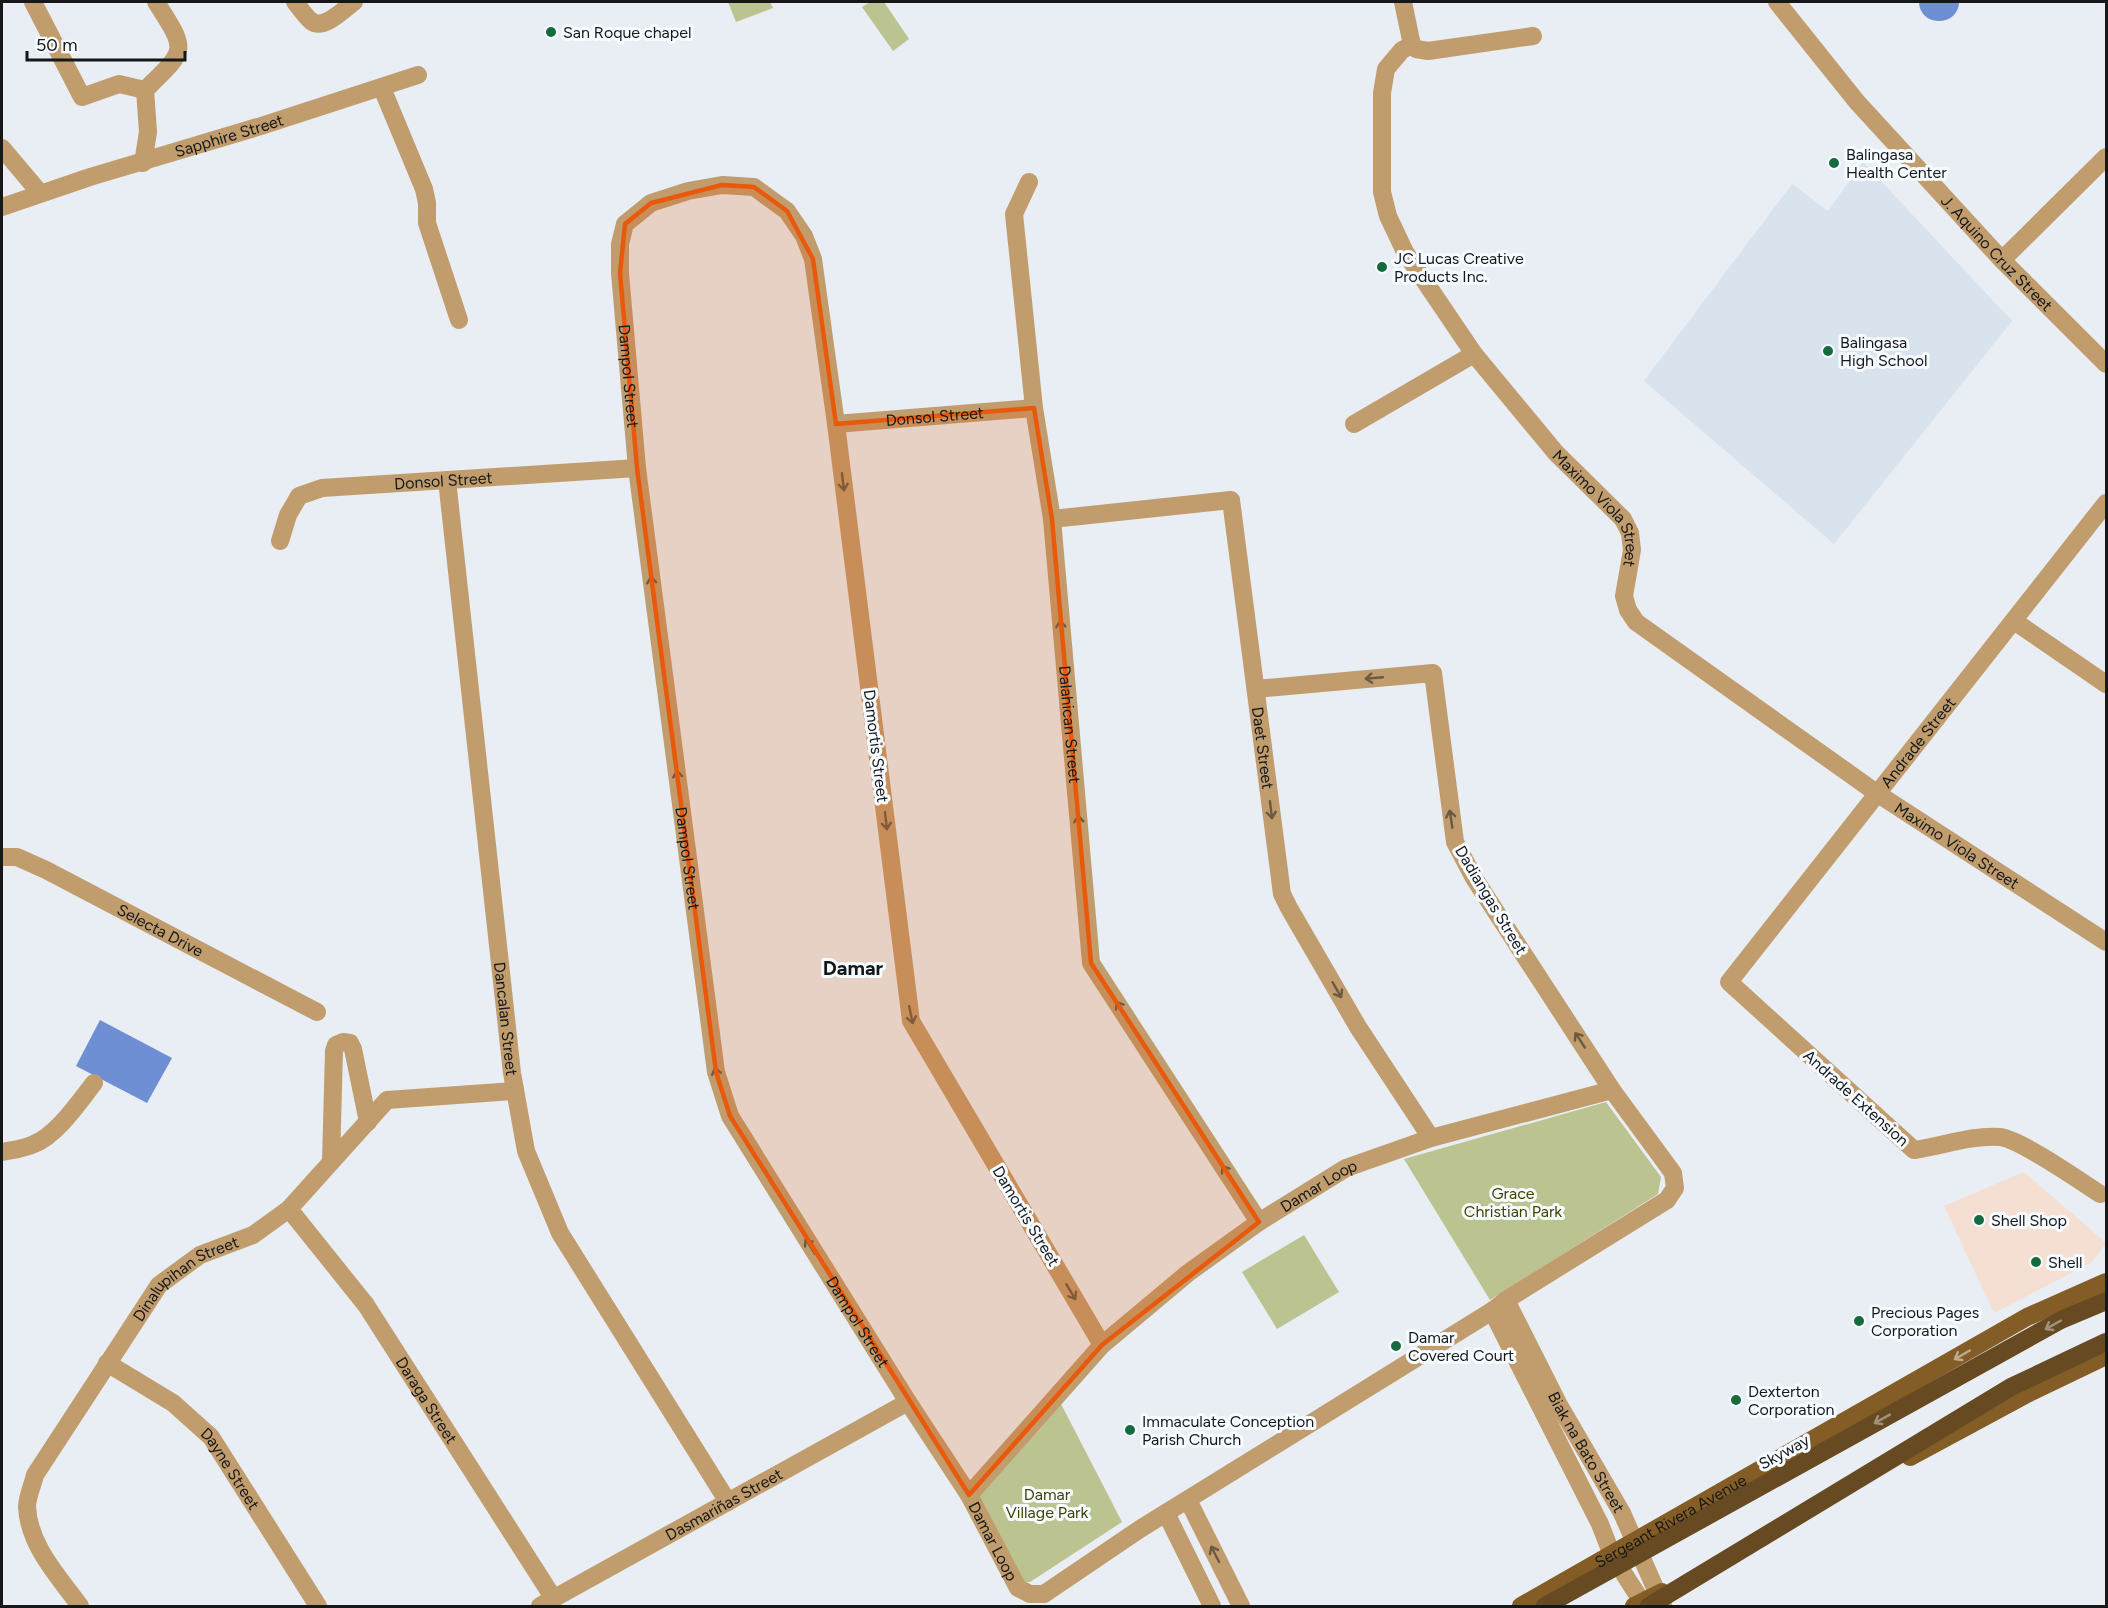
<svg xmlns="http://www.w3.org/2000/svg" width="2108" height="1608" font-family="Figtree,sans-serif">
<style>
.commercial{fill:#f5ded2}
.built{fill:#d8e3ee}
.green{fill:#bbc391}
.water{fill:#6f8fd5}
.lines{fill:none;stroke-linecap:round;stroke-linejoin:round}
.river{stroke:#6f8fd5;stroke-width:38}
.minor{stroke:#c19c6d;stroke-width:18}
.major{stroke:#845d26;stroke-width:18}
.highway{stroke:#674a22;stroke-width:18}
.oneway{stroke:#6b5a43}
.oneway2{stroke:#a0917a}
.oneway3{stroke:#bdac92}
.marked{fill:#e8590c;fill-opacity:0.2;stroke:#e8590c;stroke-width:4.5;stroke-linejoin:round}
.poi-dot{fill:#146b3d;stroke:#f6fbff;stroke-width:2}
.labels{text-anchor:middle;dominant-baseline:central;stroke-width:6;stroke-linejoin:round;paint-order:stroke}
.poi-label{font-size:16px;fill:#151719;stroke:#f6fbff;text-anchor:start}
.street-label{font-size:16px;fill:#151719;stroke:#f6fbff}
.park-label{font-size:16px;fill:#3e4400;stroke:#f6fbff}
.quarter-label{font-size:20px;font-weight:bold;fill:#151719;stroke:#f6fbff}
</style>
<rect width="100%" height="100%" fill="#e8eef3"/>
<polygon class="commercial" points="2024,1172 2106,1243 2092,1262 1994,1313 1944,1206"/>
<polygon class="built" points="1863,162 2012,321 1834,544 1644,381 1792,184 1828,211"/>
<g class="green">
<polygon points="728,2 770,2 773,8 736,22"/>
<polygon points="870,2 884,2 909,39 893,51 862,7"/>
<polygon points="1606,1102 1661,1177 1658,1194 1490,1300 1404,1159"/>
<polygon points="1304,1235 1339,1292 1277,1329 1242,1272"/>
<polygon points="1060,1402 1122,1522 1030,1582 1022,1583 974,1500"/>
</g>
<polygon class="water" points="100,1020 172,1058 147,1103 76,1066"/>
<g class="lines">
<polyline class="river" points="1938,2 1940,2"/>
<g class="minor">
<polyline points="33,2 82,97 119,84 145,90"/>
<path d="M295,2c5,6 10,14 16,19 13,10 33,-12 43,-19"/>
<path id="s1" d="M1403,2l9,43 -10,5 -16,19 -4,24v99l6,24 17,36 69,102 82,99 67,66 7,14 2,17 -8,46 4,14 8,12 242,172 228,148"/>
<path id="s2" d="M1777,2l80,100 145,158 104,104"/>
<polyline points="1412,45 1416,49 1428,51 1533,36"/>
<polyline points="382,88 424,189 427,203 427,223 459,320"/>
<polyline points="2,148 40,193"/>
<path d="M143,163l5,-31 -3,-42c42,-41 43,-38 11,-88"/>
<path id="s3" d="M1029,182l-15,32 20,194 18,111 39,444 168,259"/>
<path id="s4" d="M2,207l88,-30 171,-51 157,-51"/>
<polyline points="2002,260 2106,157"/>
<path id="s5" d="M836,424l198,-16"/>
<polyline points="1354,424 1474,354"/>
<path id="s6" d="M447,480l65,593 14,78 34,82 168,269"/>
<path id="s7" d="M1052,519l179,-19 51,394 7,14 69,119 73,111"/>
<path id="s8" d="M280,541l8,-26 11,-19 23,-8 315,-20"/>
<polyline points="2014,621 2106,684"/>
<path id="s9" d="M2,857h15l29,13 271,142"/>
<path d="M2,1152c10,-2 22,-3 32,-8 23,-9 45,-42 60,-61"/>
<polyline points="331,1162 334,1051 336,1045 343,1042 350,1043 353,1049 368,1122"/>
<path id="s10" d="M2100,1194c-20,-13 -80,-55 -100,-57 -29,-2 -57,9 -86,13l-185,-168 377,-479"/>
<path id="s11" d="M289,1209l77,96 188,294"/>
<path id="s12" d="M1506,1300l53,105 63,108 41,93"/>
<polyline points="1492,1311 1600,1524 1612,1555 1642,1602 1647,1606"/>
<path id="s13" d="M1102,1345l-191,-324 -75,-597 -23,-165 -9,-23 -17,-25 -33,-24 -32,-2 -34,6 -37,12 -26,21 -5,20v29l17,195 79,604 14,44 178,286 61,93 49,93 12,6h14l96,-65 352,-218 14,-11 161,-100 8,-12 -2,-15 -61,-83 -138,-212 -19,-36 -22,-169 -177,16"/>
<path id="s14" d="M107,1363l66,40 38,34 107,169"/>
<path id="s15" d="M969,1495l133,-150 86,-72 71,-51 87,-54 85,-30 181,-48"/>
<polyline points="1188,1500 1241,1606"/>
<polyline points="1166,1513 1212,1606"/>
<path id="s16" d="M80,1606c-21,-29 -51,-60 -53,-99 0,-10 6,-23 8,-32l124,-190 41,-30 53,-20 36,-26 98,-109 128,-9"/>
<path id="s17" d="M540,1606l368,-204"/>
</g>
<g class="major">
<polyline points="1910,1457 2025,1395 2106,1356"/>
<path id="s18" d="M1521,1606l506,-289 79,-35"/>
<polyline points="1634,1606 1662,1592"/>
</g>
<g class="highway">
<polyline points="1545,1606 2061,1320 2106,1301"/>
<polyline points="1649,1606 2011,1387 2106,1342"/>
</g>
</g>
<defs><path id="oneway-shaft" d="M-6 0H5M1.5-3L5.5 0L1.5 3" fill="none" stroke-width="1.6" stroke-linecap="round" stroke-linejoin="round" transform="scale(1.5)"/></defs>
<g class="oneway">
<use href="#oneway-shaft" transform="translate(843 482) rotate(83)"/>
<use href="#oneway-shaft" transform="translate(652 585) rotate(-97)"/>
<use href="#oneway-shaft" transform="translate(1061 629) rotate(-95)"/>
<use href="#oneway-shaft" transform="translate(1374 678) rotate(175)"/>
<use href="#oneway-shaft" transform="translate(678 779) rotate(-97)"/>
<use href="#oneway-shaft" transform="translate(1271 810) rotate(83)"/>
<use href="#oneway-shaft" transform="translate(1451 819) rotate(-99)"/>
<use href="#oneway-shaft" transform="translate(886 821) rotate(83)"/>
<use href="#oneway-shaft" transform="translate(1079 824) rotate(-95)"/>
<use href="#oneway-shaft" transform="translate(1337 990) rotate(60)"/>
<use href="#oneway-shaft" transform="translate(1121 1009) rotate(-123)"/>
<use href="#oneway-shaft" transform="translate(911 1015) rotate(78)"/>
<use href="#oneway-shaft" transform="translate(1580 1040) rotate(-123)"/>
<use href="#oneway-shaft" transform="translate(717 1076) rotate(-105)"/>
<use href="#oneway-shaft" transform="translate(1227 1173) rotate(-123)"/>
<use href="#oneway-shaft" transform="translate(810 1246) rotate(-122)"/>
<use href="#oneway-shaft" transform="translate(1071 1292) rotate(59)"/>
<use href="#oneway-shaft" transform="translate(1215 1554) rotate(-117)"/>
</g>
<g class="oneway2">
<use href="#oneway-shaft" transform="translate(2053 1325) rotate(151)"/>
<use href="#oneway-shaft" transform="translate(1882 1419) rotate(151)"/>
</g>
<use class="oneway3" href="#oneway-shaft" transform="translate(1962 1355) rotate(150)"/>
<path class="marked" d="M722,185l32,2 33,24 26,48 23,165 198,-16 18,111 39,444 168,259 -157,123 -133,150 -239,-379 -14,-44 -79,-604 -17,-195 5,-49 26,-21z"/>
<g class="poi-dot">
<circle cx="551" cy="32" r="6"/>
<circle cx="1834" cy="163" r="6"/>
<circle cx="1382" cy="267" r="6"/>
<circle cx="1828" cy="351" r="6"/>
<circle cx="1979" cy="1220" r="6"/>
<circle cx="2036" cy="1262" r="6"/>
<circle cx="1859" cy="1321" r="6"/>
<circle cx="1396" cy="1346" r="6"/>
<circle cx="1736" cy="1400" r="6"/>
<circle cx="1130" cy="1430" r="6"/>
</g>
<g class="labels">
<g class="poi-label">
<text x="563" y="32">San Roque chapel</text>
<text x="1846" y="154">Balingasa<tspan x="1846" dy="18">Health Center</tspan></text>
<text x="1394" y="258">JC Lucas Creative<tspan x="1394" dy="18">Products Inc.</tspan></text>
<text x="1840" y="342">Balingasa<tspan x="1840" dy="18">High School</tspan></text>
<text x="1991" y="1220">Shell Shop</text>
<text x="2048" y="1262">Shell</text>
<text x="1871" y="1312">Precious Pages<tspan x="1871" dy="18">Corporation</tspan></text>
<text x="1408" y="1337">Damar<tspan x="1408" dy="18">Covered Court</tspan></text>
<text x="1748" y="1391">Dexterton<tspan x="1748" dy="18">Corporation</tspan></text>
<text x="1142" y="1421">Immaculate Conception<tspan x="1142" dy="18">Parish Church</tspan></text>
</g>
<g class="street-label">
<text stroke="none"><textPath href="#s4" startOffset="238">Sapphire Street</textPath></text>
<text stroke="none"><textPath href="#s2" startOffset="334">J. Aquino Cruz Street</textPath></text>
<text stroke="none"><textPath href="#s13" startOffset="1532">Dampol Street</textPath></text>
<text stroke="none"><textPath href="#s5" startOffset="99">Donsol Street</textPath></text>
<text stroke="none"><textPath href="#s8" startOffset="195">Donsol Street</textPath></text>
<text stroke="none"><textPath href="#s1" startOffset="591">Maximo Viola Street</textPath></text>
<text stroke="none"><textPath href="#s3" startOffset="549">Dalahican Street</textPath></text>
<text stroke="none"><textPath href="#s10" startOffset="758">Andrade Street</textPath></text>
<text transform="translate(876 746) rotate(83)">Damortis Street</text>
<text stroke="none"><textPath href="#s7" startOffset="430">Daet Street</textPath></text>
<text stroke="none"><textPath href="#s1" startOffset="1113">Maximo Viola Street</textPath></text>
<text stroke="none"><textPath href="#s13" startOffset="2018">Dampol Street</textPath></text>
<text transform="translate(1491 900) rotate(59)">Dadiangas Street</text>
<text stroke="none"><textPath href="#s9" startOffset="176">Selecta Drive</textPath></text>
<text stroke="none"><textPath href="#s6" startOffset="542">Dancalan Street</textPath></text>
<text transform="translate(1856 1098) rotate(42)">Andrade Extension</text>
<text stroke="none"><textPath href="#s15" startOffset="470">Damar Loop</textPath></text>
<text transform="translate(1026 1216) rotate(59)">Damortis Street</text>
<text stroke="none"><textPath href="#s16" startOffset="399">Dinalupihan Street</textPath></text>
<text stroke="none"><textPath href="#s13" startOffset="2522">Dampol Street</textPath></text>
<text stroke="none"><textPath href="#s11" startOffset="236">Daraga Street</textPath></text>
<text stroke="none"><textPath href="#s12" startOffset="172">Biak na Bato Street</textPath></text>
<text transform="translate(1784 1452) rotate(-29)">Skyway</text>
<text stroke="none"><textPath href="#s14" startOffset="165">Dayne Street</textPath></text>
<text stroke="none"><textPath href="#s17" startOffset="210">Dasmariñas Street</textPath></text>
<text stroke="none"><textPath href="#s18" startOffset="172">Sergeant Rivera Avenue</textPath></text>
<text stroke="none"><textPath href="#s13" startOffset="2780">Damar Loop</textPath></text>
</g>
<g class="park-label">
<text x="1513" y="1193">Grace<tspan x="1513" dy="18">Christian Park</tspan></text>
<text x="1047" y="1494">Damar<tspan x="1047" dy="18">Village Park</tspan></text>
</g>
<g class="quarter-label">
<text x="853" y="968">Damar</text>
</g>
</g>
<rect width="2108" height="1608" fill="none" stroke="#151719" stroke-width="6"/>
<path d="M27 51v9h158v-9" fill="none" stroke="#151719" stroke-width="3"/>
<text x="36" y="51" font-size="18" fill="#151719" stroke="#f6fbff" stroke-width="4.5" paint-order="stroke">50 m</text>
</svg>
